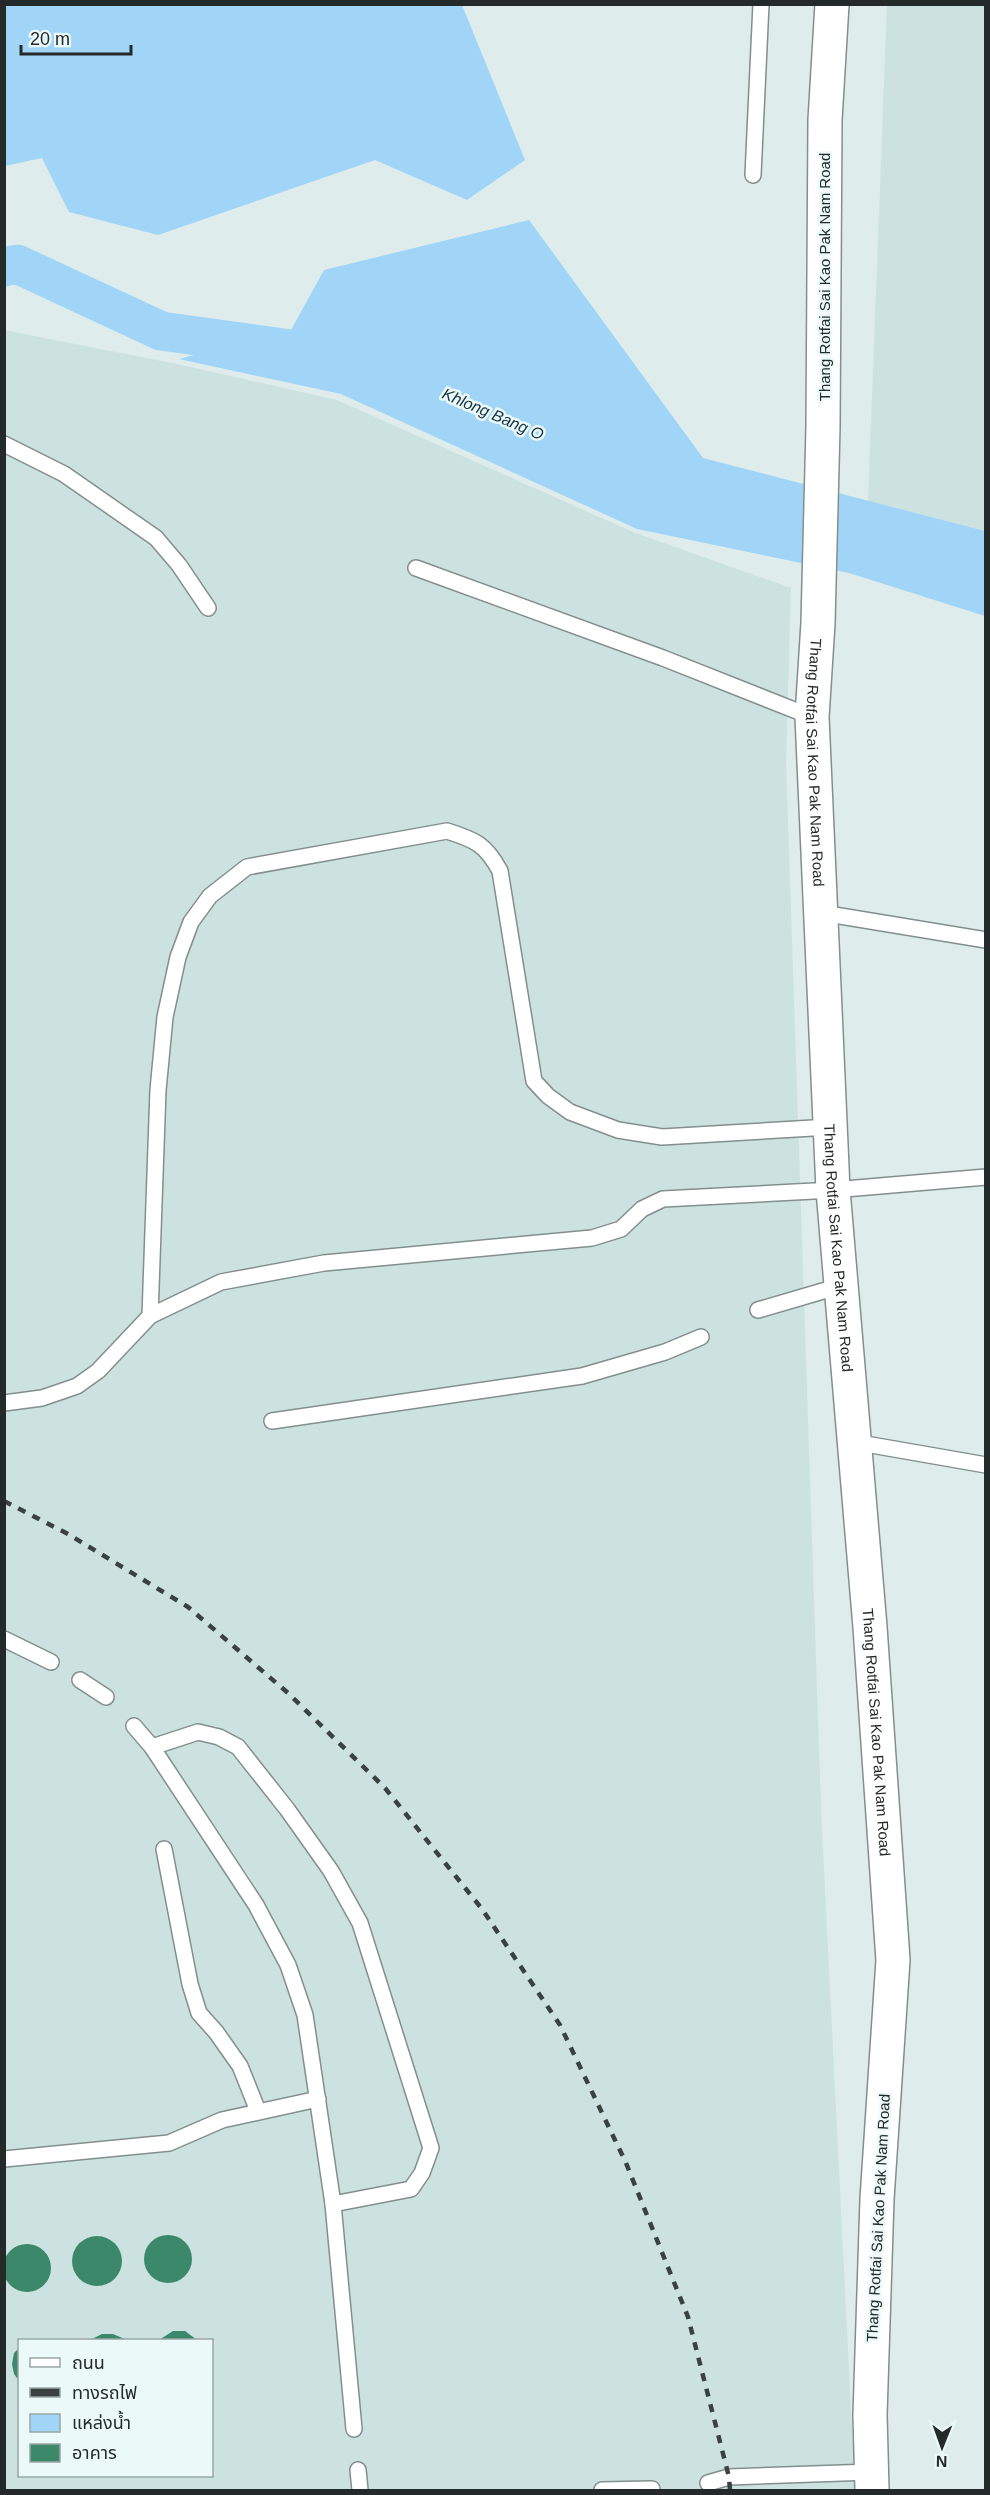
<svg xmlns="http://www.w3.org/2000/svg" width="990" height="2495" font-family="Arial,'Noto Sans Thai',sans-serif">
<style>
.built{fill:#cbe2e0;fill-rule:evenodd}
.water{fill:#a0d5f7}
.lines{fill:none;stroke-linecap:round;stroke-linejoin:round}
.canal{stroke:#a0d5f7;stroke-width:39}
.building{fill:#3b896a}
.lane-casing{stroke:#828f8e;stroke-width:18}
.secondary-casing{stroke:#828f8e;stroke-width:36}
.lane{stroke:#fff;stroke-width:15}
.secondary{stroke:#fff;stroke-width:33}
.rail{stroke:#3b4141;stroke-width:4.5;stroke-dasharray:8 8;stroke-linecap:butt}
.labels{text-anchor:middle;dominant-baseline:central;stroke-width:5;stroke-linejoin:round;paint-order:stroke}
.street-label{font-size:15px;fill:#242929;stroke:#ebfaf8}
.water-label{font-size:16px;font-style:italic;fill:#153345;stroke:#ebfaf8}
</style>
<rect width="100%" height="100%" fill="#deedeb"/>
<g class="built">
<polygon points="887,5 985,5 985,531 868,501"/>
<path d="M4,330l173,34 160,36 296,132 158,56 -5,173 35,1048 34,681h-850zM20,2340h192v136h-192z"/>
</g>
<g class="water">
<polygon points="4,5 462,5 525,160 467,200 375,160 158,235 69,212 42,158 5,166"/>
<polygon points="529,220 703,458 985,531 985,616 849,573 637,529 341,394 179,359 291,330 324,270"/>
</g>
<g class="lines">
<polyline class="canal" points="4,267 17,264 161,331 298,350"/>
</g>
<g class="building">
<circle cx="168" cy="2259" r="24"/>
<circle cx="97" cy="2261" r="25"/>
<circle cx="27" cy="2268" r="24"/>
<polygon points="173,2331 185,2331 197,2340 159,2340"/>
<polygon points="102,2334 113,2334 127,2340 90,2340"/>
<polygon points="20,2347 20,2382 14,2374 12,2364 14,2353"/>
</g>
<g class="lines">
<defs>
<g id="lane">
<polyline points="753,175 761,4"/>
<polyline points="4,444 64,474 156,538 179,565 208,608"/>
<polyline points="416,568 663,658 812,717"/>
<polyline points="822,913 986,940"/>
<polyline points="758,1310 840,1286"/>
<path d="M150,1316l8,-226 7,-73 13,-60 13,-35 19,-26 37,-29 200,-36c29,9 39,14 53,40l34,210 14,15 22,16 48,18 44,7 168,-10"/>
<polyline points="4,1403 42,1398 77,1386 98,1371 150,1316 221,1282 324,1263 592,1238 621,1229 642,1209 663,1199 833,1190 986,1177"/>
<polyline points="272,1421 582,1376 665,1352 701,1337"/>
<polyline points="854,1442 986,1465"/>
<polyline points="4,1639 51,1662"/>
<polyline points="80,1680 106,1697"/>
<polyline points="134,1726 152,1747 256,1905 288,1965 305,2015 333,2204 354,2429"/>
<polyline points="152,1747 198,1732 219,1737 238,1747 287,1809 331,1871 360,1923 431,2148 422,2173 411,2189 333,2204"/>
<polyline points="164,1849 190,1984 199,2013 216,2032 240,2066 258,2111"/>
<polyline points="4,2159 169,2143 222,2120 318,2099"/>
<polyline points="358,2470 360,2490"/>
<polyline points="708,2483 729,2477 871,2472"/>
<polyline points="602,2490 652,2489"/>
</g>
<g id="secondary">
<path id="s1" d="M832,4l-7,116 -2,307 -5,196 -6,94 21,473 37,437 23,333 -16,239 -7,216 2,75"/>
</g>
</defs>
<use href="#lane" class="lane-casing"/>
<use href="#secondary" class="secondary-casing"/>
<use href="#lane" class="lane"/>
<use href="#secondary" class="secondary"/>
<polyline class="rail" points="4,1501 68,1534 188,1607 288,1693 385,1788 482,1909 560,2025 626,2163 688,2317 729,2477 730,2490"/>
</g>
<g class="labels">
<g class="street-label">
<text transform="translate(824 277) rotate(-90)">Thang Rotfai Sai Kao Pak Nam Road</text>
<text stroke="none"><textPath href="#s1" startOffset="759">Thang Rotfai Sai Kao Pak Nam Road</textPath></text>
<text stroke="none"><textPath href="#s1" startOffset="1245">Thang Rotfai Sai Kao Pak Nam Road</textPath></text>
<text stroke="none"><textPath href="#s1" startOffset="1731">Thang Rotfai Sai Kao Pak Nam Road</textPath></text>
<text transform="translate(878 2218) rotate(-87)">Thang Rotfai Sai Kao Pak Nam Road</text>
</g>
<g class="water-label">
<text transform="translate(493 414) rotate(23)">Khlong Bang O</text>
</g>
</g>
<rect width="990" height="2495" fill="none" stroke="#242929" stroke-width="12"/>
<rect x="18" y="2339" width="195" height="138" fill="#ebfaf8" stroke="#9ba6a5" stroke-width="1.5"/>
<rect x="30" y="2358" width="30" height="9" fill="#ffffff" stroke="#9ba6a5" stroke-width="1.5"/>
<text x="72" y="2369" font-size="18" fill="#242929">ถนน</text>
<rect x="30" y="2388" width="30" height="9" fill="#3b4141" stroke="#9ba6a5" stroke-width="1.5"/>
<text x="72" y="2399" font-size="18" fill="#242929">ทางรถไฟ</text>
<rect x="30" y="2414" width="30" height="18" fill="#a0d5f7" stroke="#9ba6a5" stroke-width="1.5"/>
<text x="72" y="2429" font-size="18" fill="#242929">แหล่งน้ำ</text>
<rect x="30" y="2444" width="30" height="18" fill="#3b896a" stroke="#9ba6a5" stroke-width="1.5"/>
<text x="72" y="2459" font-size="18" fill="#242929">อาคาร</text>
<g transform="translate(942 2447) rotate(181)" stroke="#ebfaf8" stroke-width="4.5" paint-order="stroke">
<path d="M0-4.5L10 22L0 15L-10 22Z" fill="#242929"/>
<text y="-9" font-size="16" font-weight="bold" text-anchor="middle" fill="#242929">N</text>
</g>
<path d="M21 45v9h110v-9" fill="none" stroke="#242929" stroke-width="3"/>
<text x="30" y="45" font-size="18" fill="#242929" stroke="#ebfaf8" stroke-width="4.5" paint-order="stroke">20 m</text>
</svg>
